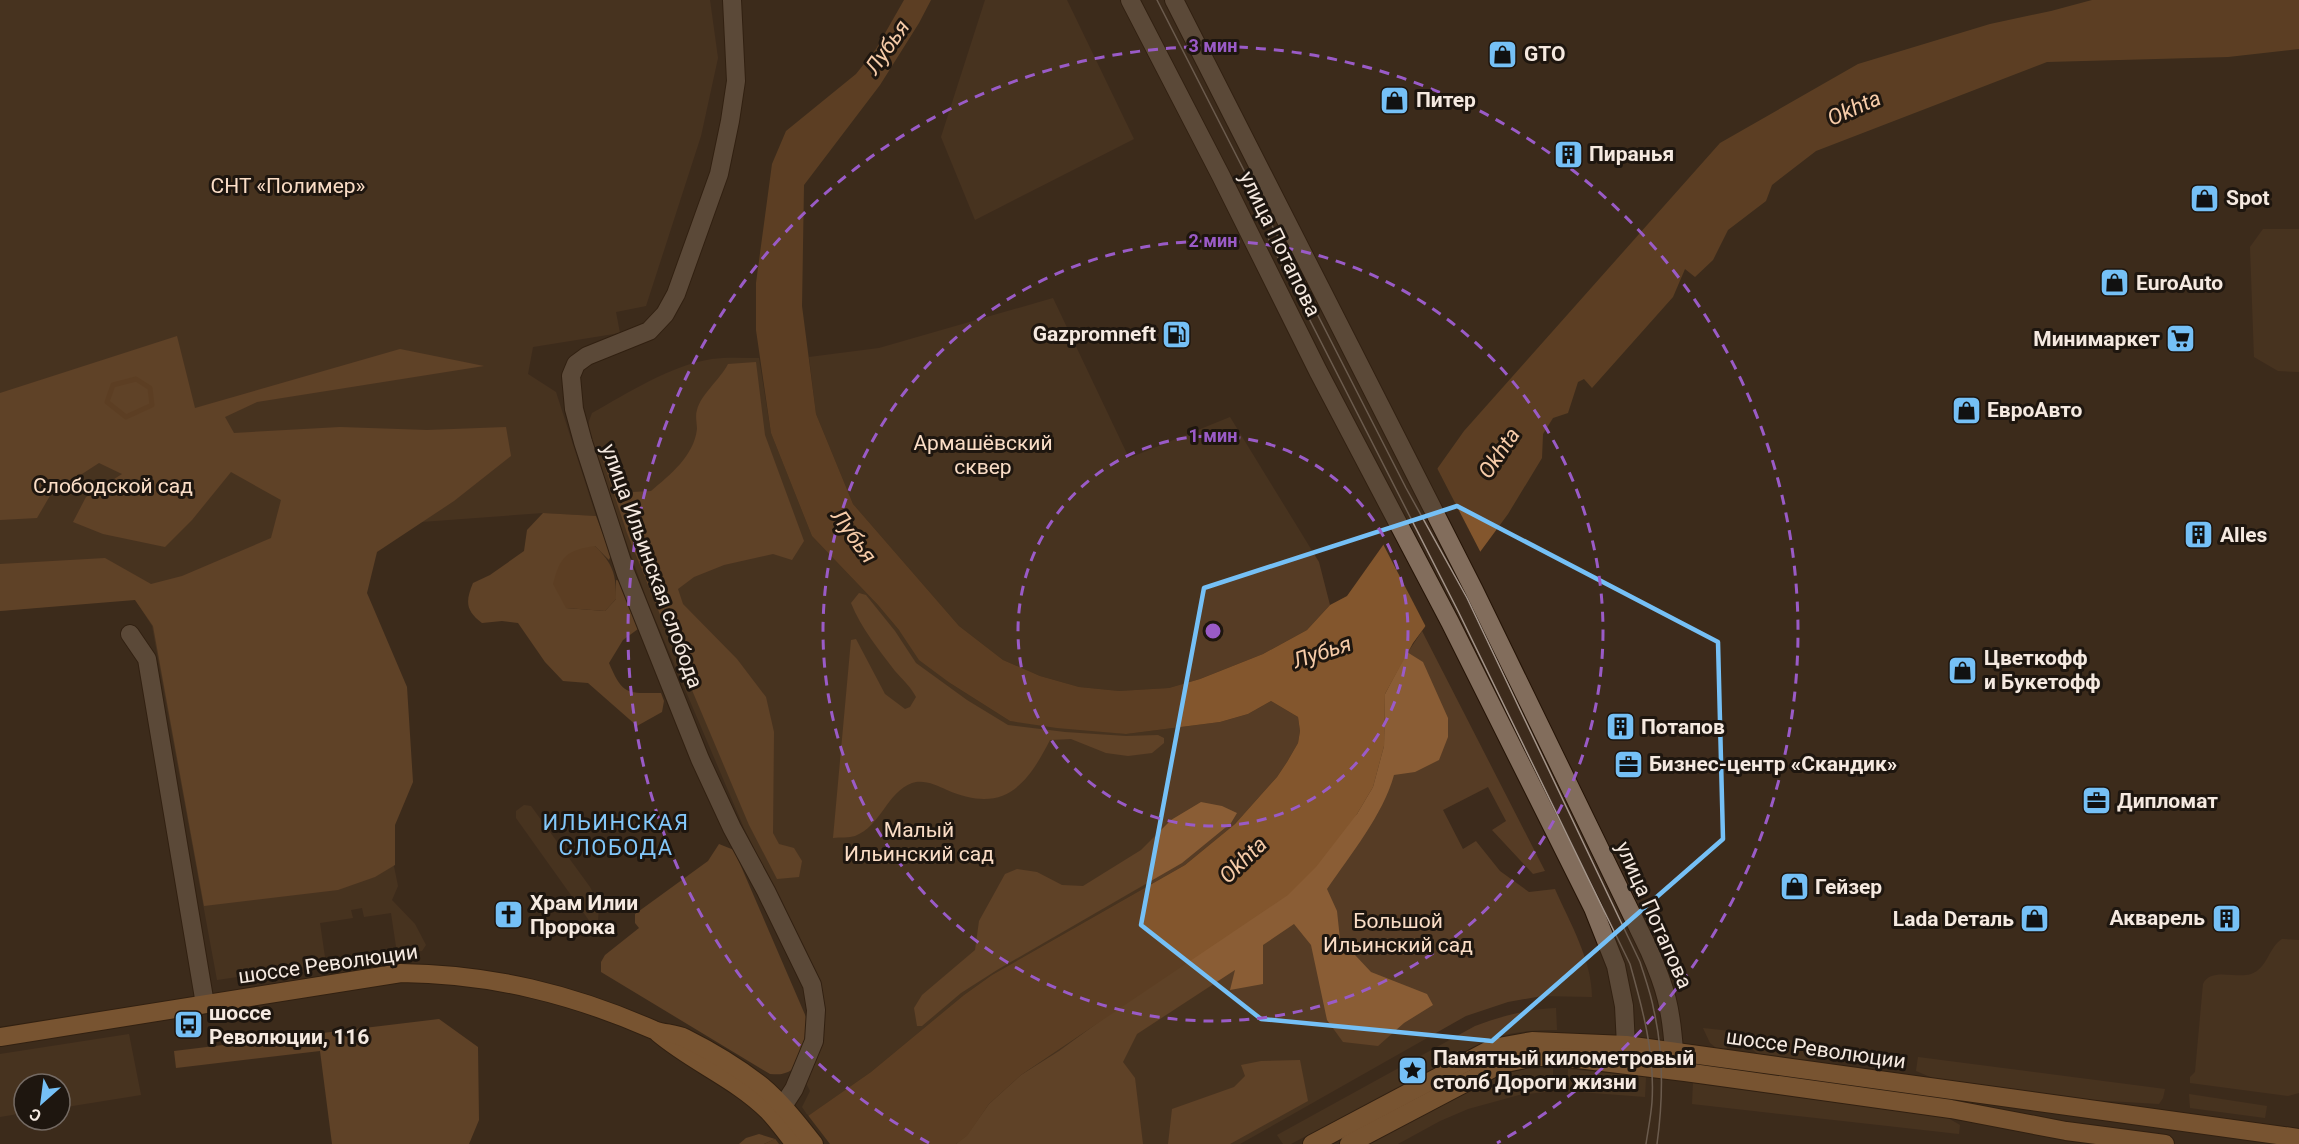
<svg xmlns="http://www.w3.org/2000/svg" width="2299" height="1144" font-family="Roboto,sans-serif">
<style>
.green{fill:#563c25}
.forest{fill:#8a5d35}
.water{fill:#83562d}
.pier{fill:#3d2b1c}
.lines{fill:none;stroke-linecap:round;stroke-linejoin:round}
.stream{stroke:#83562d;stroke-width:5}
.minor-casing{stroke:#241305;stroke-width:20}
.major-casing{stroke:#241305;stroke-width:20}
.minor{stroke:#826d5c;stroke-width:18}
.major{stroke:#c2854c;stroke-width:18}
.tram{stroke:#a4958a;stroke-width:1.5}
.marked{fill:none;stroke:#75c0f6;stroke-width:4.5;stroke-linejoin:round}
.ring{fill:none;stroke:#9a5bc7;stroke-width:3;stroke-dasharray:10 8}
.labels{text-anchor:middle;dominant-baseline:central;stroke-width:6;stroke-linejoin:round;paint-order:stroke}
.poi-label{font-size:21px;font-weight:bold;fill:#f5e9e0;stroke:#1e160f;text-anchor:start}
.park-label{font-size:21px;fill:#faddc6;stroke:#1e160f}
.street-label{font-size:21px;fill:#f5e9e0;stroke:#1e160f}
.water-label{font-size:22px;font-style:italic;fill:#f6cba8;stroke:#1e160f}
.neighbourhood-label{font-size:22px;letter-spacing:1.5px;fill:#83c8fb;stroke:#1e160f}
.centre{fill:#9a5bc7;stroke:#1e160f;stroke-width:3}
.ring-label{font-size:18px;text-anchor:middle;font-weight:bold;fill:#9a5bc7;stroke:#1e160f;stroke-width:6;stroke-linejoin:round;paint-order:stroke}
</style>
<rect width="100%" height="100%" fill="#3d2b1c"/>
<g class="green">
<polygon points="0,0 710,0 718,58 701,136 646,306 616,312 620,333 533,347 528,374 556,392 596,516 543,513 325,529 398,886 392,900 415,924 426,945 422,951 397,953 391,913 364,917 362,908 351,910 353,918 320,923 326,964 217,980 152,626 135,599 0,611"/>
<polygon points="985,0 1067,0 1134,139 975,220 941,137"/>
<polygon points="2263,229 2299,229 2299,372 2278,371 2254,357 2250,247"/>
<polygon points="1053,298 1129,458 1230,417 1319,562 1330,605 1307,630 1263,654 1200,679 1169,688 1119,691 1079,687 1040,676 1003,660 959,626 853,504 816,414 809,357 879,348"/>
<path d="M759,358l12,75 41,103 66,69 21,25 51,53 60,38 116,13 94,-12 28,-8 23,-13 27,16 2,14 -2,12 -11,19 -10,15 -42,47 -50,41 -193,110 -28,20 -93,77 -63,44 -6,-9 8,-16 -4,-8 18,-63 1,-14 -7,-27 -74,-151 -97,-228 -59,-166 1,-13 3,-8c36,-20 79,-48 120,-54 15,-2 31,-1 47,-1z"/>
<path d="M1422,631l123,240 -12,3 -41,-44 14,-9 -18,-34 -45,23 20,39 13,-8 24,30 29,21 26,-3c15,34 37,71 37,108l-50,-1 -34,6 -42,14 -226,128h-284l11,-9 22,-31 32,-29 267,-180 97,-201 23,-42z"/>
<polygon points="524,805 531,806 590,887 599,904 598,921 593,926 516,818 516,811"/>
<path d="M2282,939l17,1v153l-11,3 -98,-13v-6l5,-5 8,-88c8,-17 33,-5 48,-10 17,-6 17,-26 31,-35z"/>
<path d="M1556,1008l1,22c-26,0 -47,2 -71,10l-195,104h-8l-6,-9 198,-109c27,-10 52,-17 81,-18z"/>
<polygon points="1703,1028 1730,1031 1727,1048 1719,1050 1710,1043"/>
<polygon points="129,1034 141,1095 60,1108 60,1084 24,1084 24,1113 0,1117 0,1054"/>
<path d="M1751,1034l75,11 -1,13c-18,2 -64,6 -74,-11z"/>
<polygon points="1918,1057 2165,1089 2163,1098 2159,1104 2075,1099 1935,1079 1916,1071"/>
<polygon points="1553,1068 1553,1091 1519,1095 1468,1109 1440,1121 1398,1144 1366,1144 1504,1074 1526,1069"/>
<polygon points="1568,1069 1646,1077 1645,1097 1567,1091"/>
<polygon points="1693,1083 1948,1118 1960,1125 1959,1134 1692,1104"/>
<polygon points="2189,1094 2267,1106 2265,1118 2190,1108"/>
</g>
<g class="forest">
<polygon points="177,336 195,408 400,349 484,366 257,402 225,417 234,433 340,427 427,430 506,427 511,456 454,501 377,552 367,593 407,687 413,782 395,825 395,865 375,877 338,890 204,906 153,626 135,600 0,611 0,564 105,558 151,584 182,576 271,538 281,500 231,472 192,520 165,547 103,534 73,522 86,497 122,474 99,463 51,494 37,518 0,520 0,393"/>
<path d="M756,362l9,73 39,106 -12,19 -19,-6 -49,11 -30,12 -16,12 5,15 54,55 29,38 8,35 -1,101 6,11 15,4 8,13 -3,16 -22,2 -28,-54 -90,-213 -32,-79 -27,-81 8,-6 11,31 14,15 18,-1c19,-16 43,-35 46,-62 0,-6 -2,-13 0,-19 4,-16 22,-29 31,-46z"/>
<path d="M543,513l53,3 15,39 -2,5 -14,-14 -29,62 39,3 11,-12v-19l4,1 18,48 -15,11 -14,23c14,33 18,30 52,30l3,8 -2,11 -25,14 -49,-43 -25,-2 -18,-19 -27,-39 -16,-2 -20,2c-16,-12 -17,-21 -9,-40l17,-8 34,-24 3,-21z"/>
<path d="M859,593l7,2 29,36 21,32 51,37 41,25 57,7 61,4 32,-1 6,3v5l-12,10 -24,3 -22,-3 -35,-14 -21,1c-24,47 -47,74 -103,50 -10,-5 -24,-11 -35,-7 -25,9 -31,43 -57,53 -6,2 -15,1 -22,2l18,-198 5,-1 29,55 20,15 5,-2 6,-10c-5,-10 -13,-17 -21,-26 -16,-21 -34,-43 -44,-68z"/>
<path d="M1407,652l16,10 25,56v19l-9,23 -24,12 -21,3c-11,40 -44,80 -67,114l10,22 3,28 31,33 56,22 6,11 -29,18 -26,23 -35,-4 -16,-22 -16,-75 -17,-21 -31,21v39l-33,6 5,-20 -98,64 -14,28 12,16 8,66h-187l11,-9 22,-31 32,-29 38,-24 48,-35 250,-202 16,-27 11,-41 1,-52z"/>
<polygon points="1201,802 1222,806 1237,813 1231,823 1182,863 997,970 961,993 922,1026 917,1026 914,1008 922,995 975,950 979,921 1005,874 1017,869 1037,872 1062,885 1083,886 1141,850 1171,820"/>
<path d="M719,844l15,6 72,167c2,17 1,50 -21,56 -4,2 -10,1 -15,1l-169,-102v-10l4,-7 34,-27 -4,-5v-9l73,-53z"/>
<polygon points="439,1019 478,1047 479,1120 469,1144 332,1144 320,1051 176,1068 174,1051"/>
<polygon points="1300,1060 1308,1101 1230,1144 1168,1144 1172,1109 1234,1087 1245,1076 1241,1065 1261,1061"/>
<polygon points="759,1134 775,1139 764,1144 739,1144 746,1138"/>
</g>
<g class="water">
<polygon points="904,0 931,0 919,23 880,85 804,185 802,306 816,414 853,504 959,626 1003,660 1040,676 1079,687 1119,691 1169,688 1200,679 1263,654 1307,630 1330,605 1347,596 1464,431 1720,143 1858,64 1990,24 2051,11 2092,0 2299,0 2299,49 2228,57 2047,62 1816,151 1772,185 1766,201 1728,230 1713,260 1695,277 1685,269 1673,297 1592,388 1584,379 1578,382 1568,413 1553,418 1543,434 1542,458 1508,514 1413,643 1385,694 1384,746 1373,787 1357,814 1316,867 1288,895 1021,1075 989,1104 967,1136 956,1144 764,1144 775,1139 871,1072 964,995 992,975 1185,865 1235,824 1277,777 1287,762 1298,743 1300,731 1298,717 1271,701 1248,714 1220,722 1126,734 1057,728 1010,721 950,683 919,660 899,630 878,605 812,536 771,433 756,330 756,283 772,164 786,131 856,74 876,49"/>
<path d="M595,546c18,18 21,28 21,53l-11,12 -39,-3 -13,-24c7,-28 14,-34 42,-38z"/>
</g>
<g class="pier">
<polygon points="1436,466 1482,555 1427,629 1382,542"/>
<polygon points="807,1114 830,1144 779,1144 773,1136"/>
</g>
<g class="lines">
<polygon class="stream" points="136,379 150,388 152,405 126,417 107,402 113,385"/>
<defs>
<g id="minor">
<polyline points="732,0 736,81 730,121 719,174 676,294 665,314 649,331 587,356 576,364 571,376 574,409 583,442 626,574 700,759 732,828 766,891 812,985 816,1010 814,1041 794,1089 783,1106"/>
<polyline points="1130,0 1221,176 1318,371 1450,622 1593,908 1616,966 1624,1006 1626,1045"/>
<path d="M1174,0l300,590 175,360c17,39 22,58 25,101"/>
<polyline points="130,634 147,659 205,1004"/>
</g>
<g id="major">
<path d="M658,1033c34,29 78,46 110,78 10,10 18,22 27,33"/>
<path d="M0,1037l401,-64c90,1 171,21 253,57 10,4 21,3 31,8 26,13 54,30 77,48 20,17 36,38 52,58"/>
<polyline points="1312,1144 1493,1048 1532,1041 1626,1045 2299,1138"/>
<polyline points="1349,1144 1501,1064 1534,1057 1561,1057 1685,1072 1951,1109 2066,1131 2165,1144"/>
</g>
</defs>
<use href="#minor" class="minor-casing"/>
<use href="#major" class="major-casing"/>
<use href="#minor" class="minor"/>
<use href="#major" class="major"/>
<g class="tram">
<path d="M1157,0l249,488 61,110 173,364c5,16 11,32 14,49 10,44 9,89 3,133"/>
<path d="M1266,234l192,377 172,353c13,46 25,90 22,138 -1,14 -4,28 -6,42"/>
</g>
</g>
<path d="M0 0H2299V1144H0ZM1457,506l261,136 5,197 -231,202 -231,-22 -120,-94 63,-337z" fill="#3d2b1c" fill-opacity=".55" fill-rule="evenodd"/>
<path class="marked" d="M1457,506l261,136 5,197 -231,202 -231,-22 -120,-94 63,-337z"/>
<g class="ring">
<circle cx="1213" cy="631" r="195"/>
<circle cx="1213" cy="631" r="390"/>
<path d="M929 1143A585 585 0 1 1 1497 1143"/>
</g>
<defs>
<symbol id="shop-square" viewBox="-11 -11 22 22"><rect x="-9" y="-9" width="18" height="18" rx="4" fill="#75c0f6" stroke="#1e160f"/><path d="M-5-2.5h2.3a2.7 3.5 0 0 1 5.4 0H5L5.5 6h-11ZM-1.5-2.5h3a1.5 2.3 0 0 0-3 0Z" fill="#111"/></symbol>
<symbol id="building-square" viewBox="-11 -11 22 22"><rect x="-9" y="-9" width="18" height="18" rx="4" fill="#75c0f6" stroke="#1e160f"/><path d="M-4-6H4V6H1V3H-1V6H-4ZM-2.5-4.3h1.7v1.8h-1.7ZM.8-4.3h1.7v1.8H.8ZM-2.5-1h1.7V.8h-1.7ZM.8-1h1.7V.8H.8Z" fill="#111"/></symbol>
<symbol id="fuel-square" viewBox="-11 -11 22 22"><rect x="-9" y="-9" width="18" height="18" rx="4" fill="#75c0f6" stroke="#1e160f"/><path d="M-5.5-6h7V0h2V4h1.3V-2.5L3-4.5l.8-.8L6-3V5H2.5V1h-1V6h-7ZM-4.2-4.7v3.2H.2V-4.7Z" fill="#111"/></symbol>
<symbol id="supermarket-square" viewBox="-11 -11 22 22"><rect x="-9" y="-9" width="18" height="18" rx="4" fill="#75c0f6" stroke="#1e160f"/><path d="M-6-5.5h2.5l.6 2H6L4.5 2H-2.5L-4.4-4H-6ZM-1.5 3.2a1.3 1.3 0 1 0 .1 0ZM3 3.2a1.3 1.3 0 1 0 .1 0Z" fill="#111"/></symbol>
<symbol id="office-square" viewBox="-11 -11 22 22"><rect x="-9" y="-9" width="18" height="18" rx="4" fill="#75c0f6" stroke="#1e160f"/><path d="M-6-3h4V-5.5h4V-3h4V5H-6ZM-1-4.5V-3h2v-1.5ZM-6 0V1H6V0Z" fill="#111"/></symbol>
<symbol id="church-square" viewBox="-11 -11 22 22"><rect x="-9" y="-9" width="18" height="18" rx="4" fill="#75c0f6" stroke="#1e160f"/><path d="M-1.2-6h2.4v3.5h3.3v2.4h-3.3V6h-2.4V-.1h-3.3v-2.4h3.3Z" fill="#111"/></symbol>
<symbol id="bus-square" viewBox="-11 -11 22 22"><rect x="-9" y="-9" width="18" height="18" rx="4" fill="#75c0f6" stroke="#1e160f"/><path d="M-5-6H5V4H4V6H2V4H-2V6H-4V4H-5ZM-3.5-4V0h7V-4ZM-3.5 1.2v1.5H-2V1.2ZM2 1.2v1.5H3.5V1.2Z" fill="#111"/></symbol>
<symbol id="sight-square" viewBox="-11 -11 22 22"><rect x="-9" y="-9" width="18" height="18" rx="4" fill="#75c0f6" stroke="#1e160f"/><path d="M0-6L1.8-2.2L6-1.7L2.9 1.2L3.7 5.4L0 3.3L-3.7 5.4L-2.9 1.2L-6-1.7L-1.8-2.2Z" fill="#111"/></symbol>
</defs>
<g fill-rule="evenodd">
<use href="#shop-square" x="1486" y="38" width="33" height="33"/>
<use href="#shop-square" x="1378" y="84" width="33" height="33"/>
<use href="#building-square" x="1552" y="138" width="33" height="33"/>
<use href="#shop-square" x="2188" y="182" width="33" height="33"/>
<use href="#shop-square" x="2098" y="266" width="33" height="33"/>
<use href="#fuel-square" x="1160" y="318" width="33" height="33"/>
<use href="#supermarket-square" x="2164" y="322" width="33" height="33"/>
<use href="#shop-square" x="1950" y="394" width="33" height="33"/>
<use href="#building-square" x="2182" y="518" width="33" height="33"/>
<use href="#shop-square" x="1946" y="654" width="33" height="33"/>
<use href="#building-square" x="1604" y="710" width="33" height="33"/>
<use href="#office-square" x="1612" y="748" width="33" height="33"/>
<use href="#office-square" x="2080" y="784" width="33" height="33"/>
<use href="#shop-square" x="1778" y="870" width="33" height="33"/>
<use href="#church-square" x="492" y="898" width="33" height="33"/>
<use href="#building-square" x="2210" y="902" width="33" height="33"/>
<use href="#shop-square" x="2018" y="902" width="33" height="33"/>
<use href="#bus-square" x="172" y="1008" width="33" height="33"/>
<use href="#sight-square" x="1396" y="1054" width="33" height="33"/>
</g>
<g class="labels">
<g class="poi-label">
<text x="1524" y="54">GTO</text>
<text x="1416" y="100">Питер</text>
<text x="1589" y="154">Пиранья</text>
<text x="2226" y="198">Spot</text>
<text x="2136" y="283">EuroAuto</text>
<text x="1156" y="334" text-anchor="end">Gazpromneft</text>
<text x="2160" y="339" text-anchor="end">Минимаркет</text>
<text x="1987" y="410">ЕвроАвто</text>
<text x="2220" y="535">Alles</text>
<text x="1984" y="658">Цветкофф<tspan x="1984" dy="24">и Букетофф</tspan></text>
<text x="1641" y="727">Потапов</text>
<text x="1649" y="764">Бизнес-центр «Скандик»</text>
<text x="2117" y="801">Дипломат</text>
<text x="1815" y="887">Гейзер</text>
<text x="530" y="903">Храм Илии<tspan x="530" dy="24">Пророка</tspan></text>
<text x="2205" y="918" text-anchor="end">Акварель</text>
<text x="2014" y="919" text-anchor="end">Lada Dеталь</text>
<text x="209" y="1013">шоссе<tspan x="209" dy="24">Революции, 116</tspan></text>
<text x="1433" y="1058">Памятный километровый<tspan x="1433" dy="24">столб Дороги жизни</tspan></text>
</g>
<g class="park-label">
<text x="288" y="186">СНТ «Полимер»</text>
<text x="983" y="443">Армашёвский<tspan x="983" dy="24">сквер</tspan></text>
<text x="113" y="486">Слободской сад</text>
<text x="919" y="830">Малый<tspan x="919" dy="24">Ильинский сад</tspan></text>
<text x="1398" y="921">Большой<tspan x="1398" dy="24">Ильинский сад</tspan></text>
</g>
<g class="street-label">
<text transform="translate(1280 244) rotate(64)">улица Потапова</text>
<text transform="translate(652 566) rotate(70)">улица Ильинская слобода</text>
<text transform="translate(1654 915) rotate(66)">улица Потапова</text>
<text transform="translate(328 964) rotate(-8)">шоссе Революции</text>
<text transform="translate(1816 1049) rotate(8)">шоссе Революции</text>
</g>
<g class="water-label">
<text transform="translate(887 47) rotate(-55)">Лубья</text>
<text transform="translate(1854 108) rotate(-24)">Okhta</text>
<text transform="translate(1499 453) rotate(-56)">Okhta</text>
<text transform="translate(854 536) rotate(54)">Лубья</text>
<text transform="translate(1322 652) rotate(-18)">Лубья</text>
<text transform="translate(1243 860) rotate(-44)">Okhta</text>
</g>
<g class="neighbourhood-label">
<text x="616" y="822">ИЛЬИНСКАЯ<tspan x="616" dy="25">СЛОБОДА</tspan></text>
</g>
</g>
<circle cx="1213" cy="631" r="9" class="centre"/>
<g class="ring-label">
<text x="1213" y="52">3 мин</text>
<text x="1213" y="247">2 мин</text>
<text x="1213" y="442">1 мин</text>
</g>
<g transform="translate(42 1102) rotate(208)"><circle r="28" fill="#1e160f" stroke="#746a63" stroke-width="1.5"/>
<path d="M0-4.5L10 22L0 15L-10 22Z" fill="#75c0f6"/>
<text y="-9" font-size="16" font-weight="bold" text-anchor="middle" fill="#f5e9e0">С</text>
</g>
</svg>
